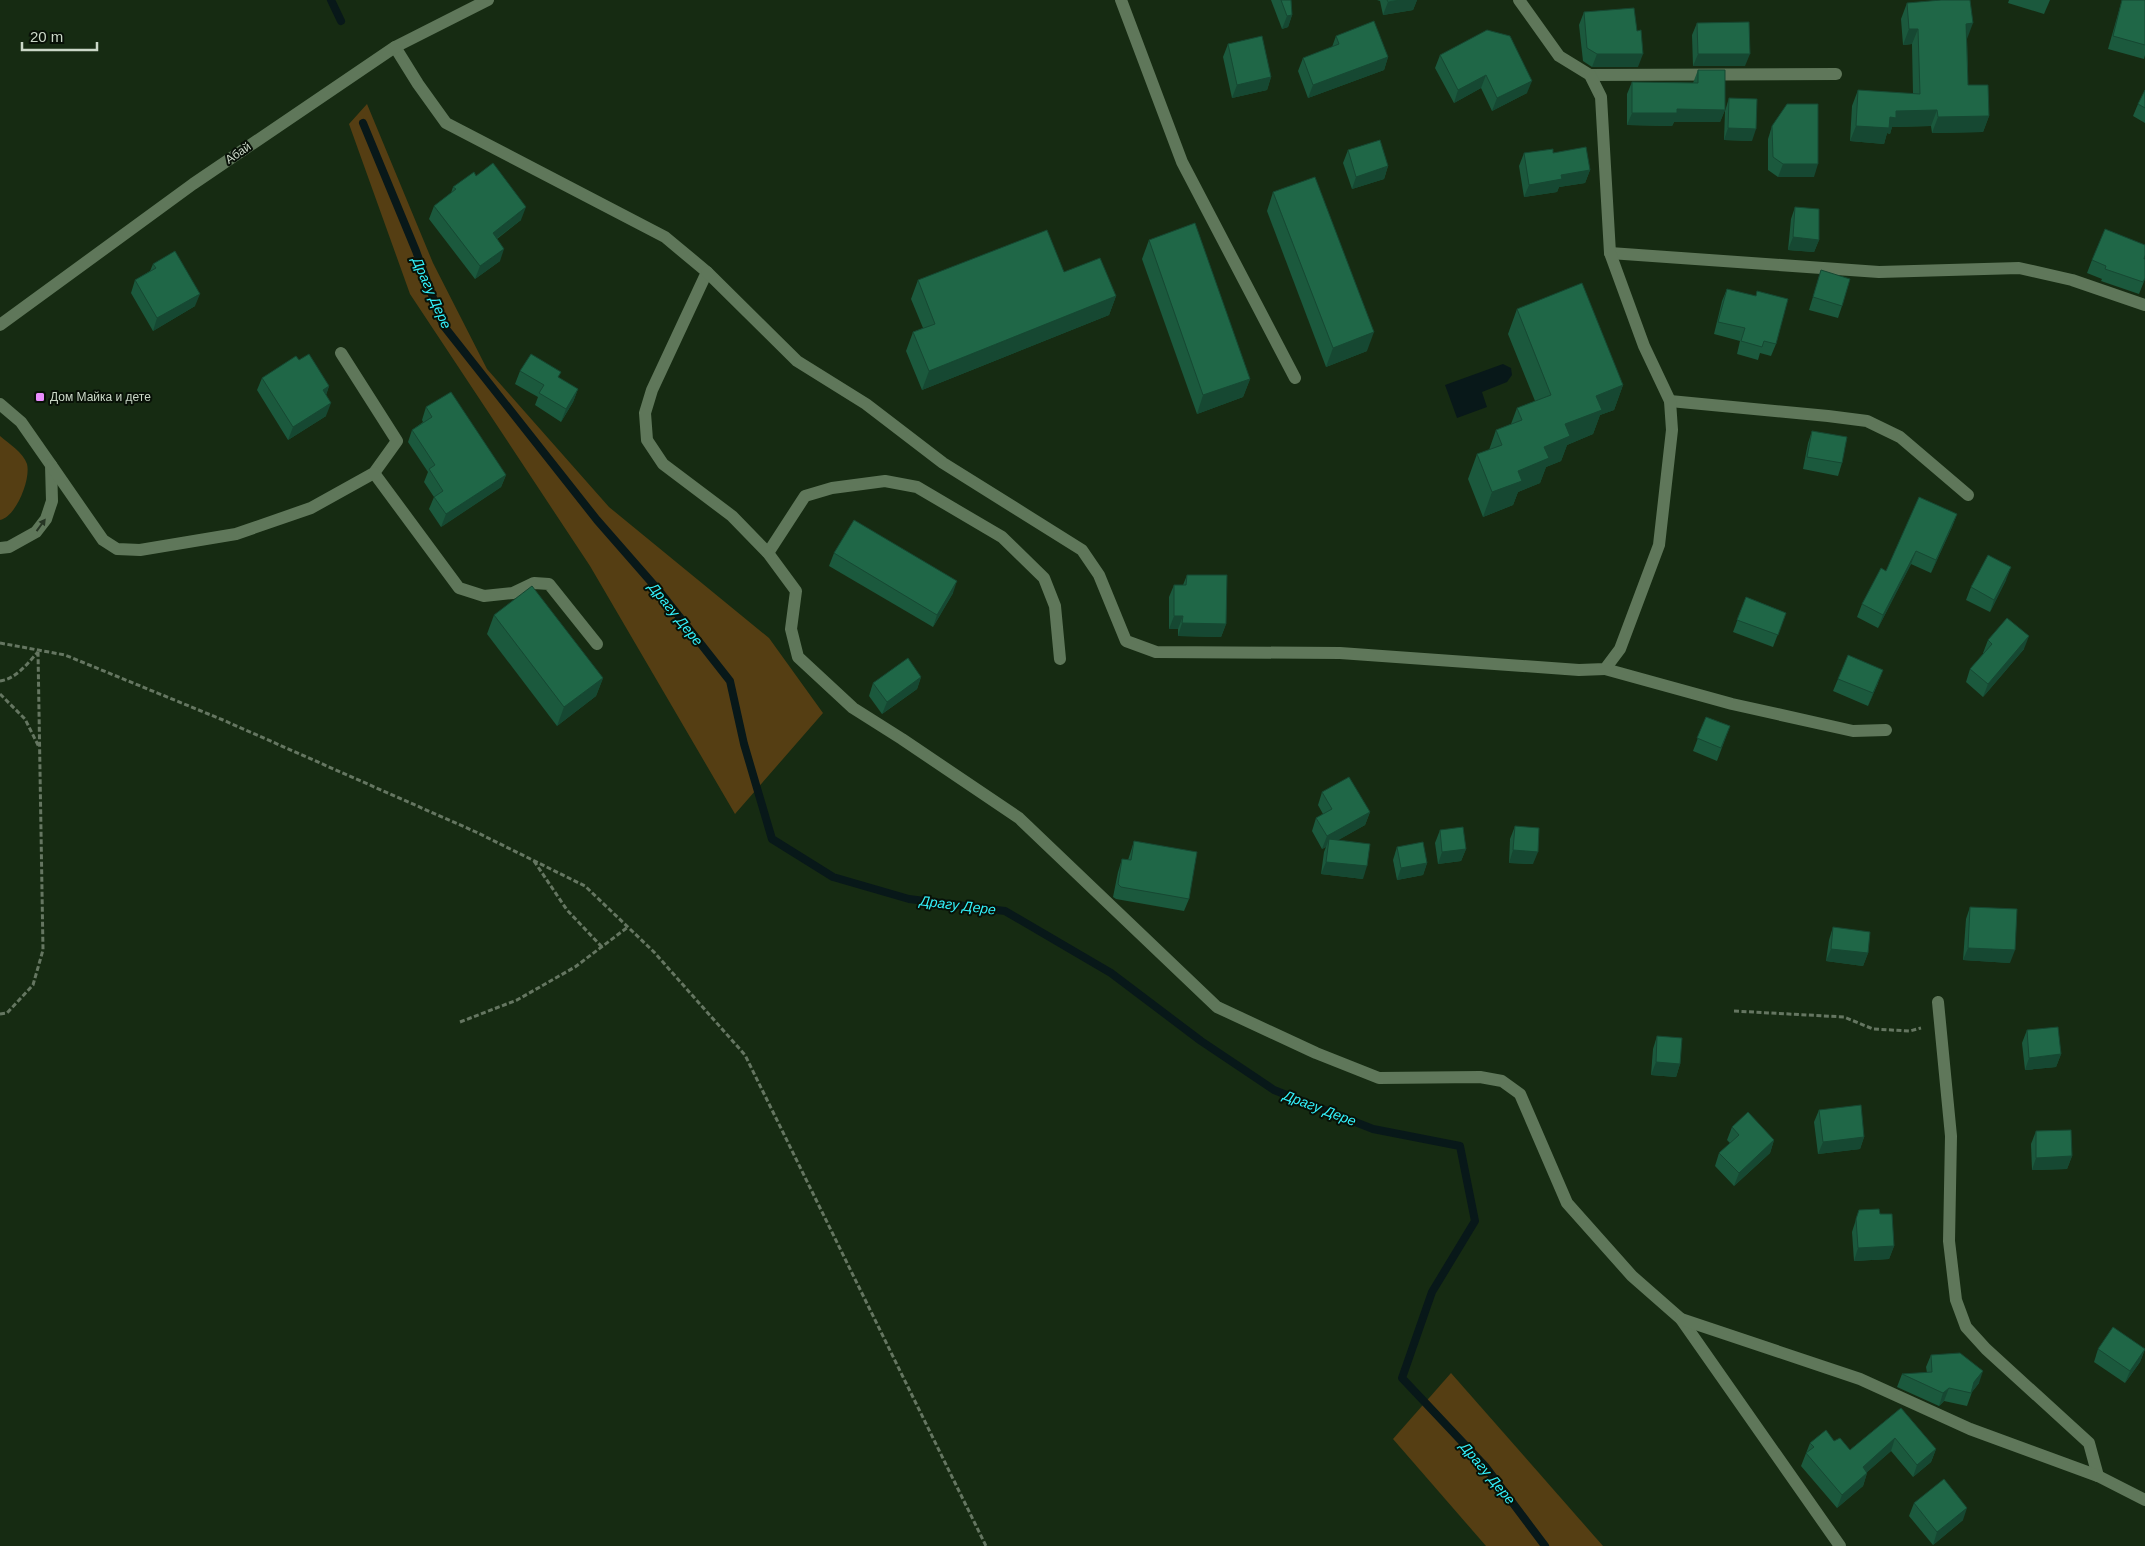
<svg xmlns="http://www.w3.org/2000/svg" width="2145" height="1546" font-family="Helvetica,sans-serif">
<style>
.green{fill:#553e13}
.water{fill:#081819}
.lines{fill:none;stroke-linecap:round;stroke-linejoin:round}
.stream{stroke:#081819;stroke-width:8}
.path{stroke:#657661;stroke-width:3;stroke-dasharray:5 2.5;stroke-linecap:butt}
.service{stroke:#5f775a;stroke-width:12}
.minor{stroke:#5f775a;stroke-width:12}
.tertiary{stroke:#5f775a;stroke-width:12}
.wall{fill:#1b593d}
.shaded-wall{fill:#164832}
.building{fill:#1f6747;stroke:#164832}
.oneway{fill:#263524}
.poi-dot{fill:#ea8dfd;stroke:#081107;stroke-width:2}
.labels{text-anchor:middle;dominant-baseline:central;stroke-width:4;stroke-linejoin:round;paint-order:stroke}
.street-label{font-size:12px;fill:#cbd8c8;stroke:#081107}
.poi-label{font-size:12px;fill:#cbd8c8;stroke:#081107;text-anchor:start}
.water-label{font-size:14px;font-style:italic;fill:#33f1fb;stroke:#081107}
</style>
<rect width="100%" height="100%" fill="#162b12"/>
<g class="green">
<polygon points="367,104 433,263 487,369 609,507 769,638 823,713 735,814 590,566 410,294 349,124"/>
<path d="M0,436c9,8 23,16 27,28 4,15 -11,53 -27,56z"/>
<polygon points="1451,1373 1603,1546 1486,1546 1393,1439"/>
</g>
<polygon class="water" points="1503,364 1511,368 1512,375 1507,382 1482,392 1487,407 1457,418 1445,385"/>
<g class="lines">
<g class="stream">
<polyline points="331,0 341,21"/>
<polyline points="363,123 416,251 443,325 597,520 660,592 730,681 744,744 772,839 833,877 909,899 1005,911 1111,973 1201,1041 1274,1090 1373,1129 1460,1146 1475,1221 1432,1292 1402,1378 1485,1466 1545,1546"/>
</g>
<g class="path">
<polyline points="0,643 65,655 223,720 476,832 585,886 654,952 745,1055 986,1546"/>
<path d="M0,681c16,-2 28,-18 38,-29"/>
<polyline points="0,694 25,719 39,747"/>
<polyline points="534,861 567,910 602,947"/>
<polyline points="1734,1011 1844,1017 1873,1029 1910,1031 1921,1028"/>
<polyline points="0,1014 7,1013 33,985 43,950 38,651"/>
<polyline points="460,1022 517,1000 575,967 628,927"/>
</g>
<g class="service">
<polyline points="1121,0 1182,162 1295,378"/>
<polyline points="1670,401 1828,416 1867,421 1900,437 1968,495"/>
<polyline points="0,404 21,422 51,465 52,501 46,519 36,532 9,547 0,548"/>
<polyline points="51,465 103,540 117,549 140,550 236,534 311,508 374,473 397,441 341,353"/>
<polyline points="374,473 459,588 484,596 513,593 534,583 549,584 597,644"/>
<polyline points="768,553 805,496 832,488 885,481 917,487 1002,537 1044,578 1055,606 1060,659"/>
<polyline points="1605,669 1732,704 1853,731 1886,730"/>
</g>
<g class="minor">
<polyline points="395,47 418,84 446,123 665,237 707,272 652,390 645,413 647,440 663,464 732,516 768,553 796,591 791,629 798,657 853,708 902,739 1019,818 1217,1007 1316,1053 1379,1078 1480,1077 1502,1081 1520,1094 1567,1203 1632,1276 1681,1319 1840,1546"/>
<polyline points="1590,75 1836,74"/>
<polyline points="1610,253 1879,272 2019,268 2072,280 2145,305"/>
<polyline points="707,272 797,361 866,404 943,463 1082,550 1099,575 1126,641 1156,652 1340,653 1579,670 1605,669 1620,649 1659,545 1672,430 1670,401 1644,346 1610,253 1601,97 1590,75 1559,56 1519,0"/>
<polyline points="1938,1002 1951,1136 1949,1241 1956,1300 1966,1327 1986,1349 2089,1443 2098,1476"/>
<polyline points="1681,1319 1860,1379 1970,1429 2098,1476 2145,1500"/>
</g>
<polyline class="tertiary" points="0,325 193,184 395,47 488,0"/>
</g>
<g class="wall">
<polygon points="1271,0 1291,0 1292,15 1288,27 1282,29"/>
<polygon points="1377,0 1417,0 1413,10 1383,15 1380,1"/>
<polygon points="2009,0 2050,0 2044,14 2008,3"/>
<polygon points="2122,0 2145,0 2145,55 2144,59 2108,49"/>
<polygon points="1907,3 1967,39 1968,85 1989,116 1983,132 1932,133 1931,126 1892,127 1890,134 1887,133 1884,144 1850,141 1852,106 1858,90 1913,94 1912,44 1903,45 1901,19"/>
<polygon points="1584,12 1638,67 1592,67 1583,61 1579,25"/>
<polygon points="1697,23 1745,66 1693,66 1692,35"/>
<polygon points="1336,36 1388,57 1384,70 1308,98 1298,71 1303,58 1332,47"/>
<polygon points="1228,44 1271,77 1267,90 1232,98 1223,57"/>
<polygon points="1440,55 1527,93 1492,111 1481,88 1454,103 1435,68"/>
<polygon points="1698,70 1725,110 1720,122 1674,122 1672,126 1627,125 1627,94 1632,82 1693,83"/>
<polygon points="2145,90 2145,123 2133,116 2138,104"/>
<polygon points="1729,98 1752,141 1724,140 1725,111"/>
<polygon points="1772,126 1814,177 1778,177 1768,170 1768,139"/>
<polygon points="1348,150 1388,166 1384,179 1352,189 1343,163"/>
<polygon points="1524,153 1553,153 1590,170 1585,183 1559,187 1557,192 1524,197 1519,166"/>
<polygon points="476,176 521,220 497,239 500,261 475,279 429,219 434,206 451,193 453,187"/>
<polygon points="1273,192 1367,351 1326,367 1267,211"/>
<polygon points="1795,207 1819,240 1814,252 1788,250 1791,219"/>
<polygon points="1149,240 1250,379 1243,397 1197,414 1142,259"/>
<polygon points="2145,245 2145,257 2144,259 2145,259 2145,279 2139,294 2101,281 2102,279 2087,273 2092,260"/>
<polygon points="153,264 195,306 153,331 131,293 135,280 150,271"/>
<polygon points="1821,270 1842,306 1838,318 1809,310"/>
<polygon points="1064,272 1116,296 1109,315 922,390 906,351 913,332 923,328 911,299 918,280"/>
<polygon points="1727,289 1776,344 1771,356 1760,353 1758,360 1737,354 1740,341 1714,334 1722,301"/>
<polygon points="1517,309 1623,385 1614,410 1600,415 1593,434 1567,445 1561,461 1546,467 1540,483 1518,492 1513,505 1483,517 1468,479 1477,454 1489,450 1496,430 1511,424 1517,408 1535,401 1508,334"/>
<polygon points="299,360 329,386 326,395 326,416 288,440 257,390 262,378"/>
<polygon points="520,371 559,378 578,389 573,402 561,422 535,405 538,397 515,384"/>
<polygon points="426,407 506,475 501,487 441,527 429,509 434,497 424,482 428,472 408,442 412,430 423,422 422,420"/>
<polygon points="1812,431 1842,463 1838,476 1803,469 1808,443"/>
<polygon points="1957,514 1952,527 1931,573 1911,564 1878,628 1857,617 1862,604 1886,571"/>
<polygon points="834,553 953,593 933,627 829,566"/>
<polygon points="1187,575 1226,624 1221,637 1178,636 1178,629 1169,629 1169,597 1174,585 1183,585"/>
<polygon points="2006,580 1990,612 1966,600 1971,587"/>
<polygon points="1746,597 1786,613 1773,647 1733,632"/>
<polygon points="494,615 603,678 596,696 557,726 487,634"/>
<polygon points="1988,640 2024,649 1983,697 1966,682 1970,669 1984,653 1983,653"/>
<polygon points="921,677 917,689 882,714 869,696 873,683"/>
<polygon points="1838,679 1878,683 1868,706 1833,691"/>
<polygon points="1706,717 1730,726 1717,761 1693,751"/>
<polygon points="1322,792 1370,812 1365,825 1338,840 1363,879 1321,874 1324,852 1326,847 1322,849 1312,831 1316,818 1323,814 1318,805"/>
<polygon points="1515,826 1533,864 1509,863 1510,839"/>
<polygon points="1440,830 1466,849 1461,861 1438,864 1435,843"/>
<polygon points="1134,841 1189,899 1184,911 1116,899 1113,897 1118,872 1122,859 1128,860 1130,854"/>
<polygon points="1397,847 1427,863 1423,875 1397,880 1393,860"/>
<polygon points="1970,907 2010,963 1963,960 1966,919"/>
<polygon points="1833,927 1868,953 1863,966 1826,961 1829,940"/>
<polygon points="2027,1030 2061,1054 2056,1067 2025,1070 2022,1043"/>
<polygon points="1657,1036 1680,1064 1676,1077 1651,1075 1653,1049"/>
<polygon points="1819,1110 1864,1137 1860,1149 1818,1154 1814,1122"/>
<polygon points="1732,1127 1774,1140 1770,1153 1734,1186 1715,1166 1719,1153 1730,1143 1727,1140"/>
<polygon points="2036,1131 2072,1156 2067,1169 2032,1170 2031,1144"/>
<polygon points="1859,1210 1894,1246 1889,1259 1854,1261 1852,1232"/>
<polygon points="2098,1349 2145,1349 2140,1362 2125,1383 2094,1362"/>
<polygon points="1931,1355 1979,1383 1972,1392 1967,1406 1944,1401 1939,1406 1897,1387 1902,1374 1927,1373 1926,1367"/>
<polygon points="1901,1408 1936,1449 1931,1462 1913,1477 1891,1451 1867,1472 1867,1473 1863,1486 1837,1508 1801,1466 1810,1443 1834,1441 1850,1450"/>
<polygon points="1914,1503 1963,1520 1933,1545 1909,1516"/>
</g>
<g class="shaded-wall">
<polygon points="1400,0 1417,0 1413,10 1383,15 1388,2"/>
<polygon points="1292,15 1288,27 1282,29 1287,16"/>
<polygon points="1973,23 1967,39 1966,24"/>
<polygon points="1909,29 1918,29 1912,44 1903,45"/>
<polygon points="1597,54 1643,54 1638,67 1592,67"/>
<polygon points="1698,54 1750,54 1745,66 1693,66"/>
<polygon points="1388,57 1384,70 1308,98 1313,85"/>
<polygon points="1486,75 1481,88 1454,103 1458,90"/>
<polygon points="1271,77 1267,90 1232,98 1237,85"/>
<polygon points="1532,81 1527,93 1492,111 1497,98"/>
<polygon points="1677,109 1725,110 1720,122 1674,122 1672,126 1627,125 1632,113"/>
<polygon points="1937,110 1931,126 1892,127 1890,134 1887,133 1884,144 1850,141 1856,126 1896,111"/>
<polygon points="1989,116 1983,132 1932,133 1938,117"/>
<polygon points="1728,128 1756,129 1752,141 1724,140"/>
<polygon points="1783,164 1818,164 1814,177 1778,177"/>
<polygon points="1388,166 1384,179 1352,189 1356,177"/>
<polygon points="1590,170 1585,183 1559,187 1557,192 1524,197 1529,185 1561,175"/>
<polygon points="526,207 521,220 488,245 493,233"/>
<polygon points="1793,237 1819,240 1814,252 1788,250"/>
<polygon points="504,249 500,261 475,279 480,266"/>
<polygon points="200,294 195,306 153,331 157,318"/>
<polygon points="1116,296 1109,315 922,390 929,371"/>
<polygon points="1374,332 1367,351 1326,367 1333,348"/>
<polygon points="1250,379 1243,397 1197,414 1203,395"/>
<polygon points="1623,385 1614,410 1600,415 1593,434 1567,445 1561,461 1546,467 1540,483 1518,492 1513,505 1483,517 1492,492 1518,471 1544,447 1565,424 1596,396"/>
<polygon points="329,386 325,398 323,390"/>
<polygon points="578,389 573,402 561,422 566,409"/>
<polygon points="331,403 326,416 288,440 293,427"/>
<polygon points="506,475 501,487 441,527 446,514"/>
<polygon points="1957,514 1952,527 1931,573 1936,560"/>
<polygon points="1916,551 1911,564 1878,628 1883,615"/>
<polygon points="2011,567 2006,580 1990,612 1994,600"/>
<polygon points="957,581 953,593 933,627 937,615"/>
<polygon points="1174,616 1183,616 1178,629 1169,629"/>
<polygon points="1182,623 1226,624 1221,637 1178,636"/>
<polygon points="2029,636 2024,649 1983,697 1988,684"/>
<polygon points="1883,670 1878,683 1868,706 1873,693"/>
<polygon points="921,677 917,689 882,714 887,702"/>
<polygon points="603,678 596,696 557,726 564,707"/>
<polygon points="1370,812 1365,825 1328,846 1329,839 1326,847 1322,849 1327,836"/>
<polygon points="1466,849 1461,861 1438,864 1442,852"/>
<polygon points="1513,850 1538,852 1533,864 1509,863"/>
<polygon points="1326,862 1367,866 1363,879 1321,874"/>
<polygon points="1427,863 1423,875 1397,880 1401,868"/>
<polygon points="1968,948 2015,950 2010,963 1963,960"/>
<polygon points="1831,949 1868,953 1863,966 1826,961"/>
<polygon points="2061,1054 2056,1067 2025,1070 2029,1058"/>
<polygon points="1656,1062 1680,1064 1676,1077 1651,1075"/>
<polygon points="1864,1137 1860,1149 1818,1154 1823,1142"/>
<polygon points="1774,1140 1770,1153 1734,1186 1739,1173"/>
<polygon points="2072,1156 2067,1169 2032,1170 2036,1158"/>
<polygon points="1894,1246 1889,1259 1854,1261 1858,1248"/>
<polygon points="2145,1349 2140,1362 2125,1383 2130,1371"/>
<polygon points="1983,1371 1979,1383 1971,1393 1974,1382"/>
<polygon points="1949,1388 1944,1401 1939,1406 1943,1393"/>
<polygon points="1895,1438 1891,1451 1858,1480 1863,1467"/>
<polygon points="1936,1449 1931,1462 1913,1477 1917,1465"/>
<polygon points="1867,1473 1863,1486 1837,1508 1842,1495"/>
<polygon points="1967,1508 1963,1520 1933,1545 1937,1532"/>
</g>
<g class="building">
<polygon points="1281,0 1291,0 1292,15 1287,16"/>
<polygon points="1387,0 1400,0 1388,2"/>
<polygon points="1941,0 1970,0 1973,23 1966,24 1968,85 1988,85 1989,116 1938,117 1937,110 1896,111 1896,118 1890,117 1889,128 1856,126 1858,90 1920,94 1918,29 1909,29 1907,3"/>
<polygon points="2122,0 2145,0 2145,45 2113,36"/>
<polygon points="1634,8 1637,31 1641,30 1643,54 1597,54 1587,48 1584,12"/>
<polygon points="1374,21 1388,57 1313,85 1303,58 1339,44 1336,36"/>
<polygon points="1749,22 1750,54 1698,54 1697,23"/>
<polygon points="1487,30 1510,36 1532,81 1497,98 1486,75 1458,90 1440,55"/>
<polygon points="1262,36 1271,77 1237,85 1228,44"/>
<polygon points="1698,70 1725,70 1725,110 1677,109 1677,113 1632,113 1632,82 1698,83"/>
<polygon points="2145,90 2145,108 2138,104"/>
<polygon points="1729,98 1757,99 1756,129 1728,128"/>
<polygon points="1787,104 1818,104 1818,164 1783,164 1773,157 1772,126"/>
<polygon points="1380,140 1388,166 1356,177 1348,150"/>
<polygon points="1586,147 1590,170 1561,175 1562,179 1529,185 1524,153 1553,149 1553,153"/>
<polygon points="493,163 526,207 493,233 504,249 480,266 434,206 456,189 453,187 474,172 476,176"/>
<polygon points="1315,177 1374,332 1333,348 1273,192"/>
<polygon points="1795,207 1819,209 1819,240 1793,237"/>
<polygon points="1195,223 1250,379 1203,395 1149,240"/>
<polygon points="2105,229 2145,245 2145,255 2144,259 2145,259 2145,278 2143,282 2105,269 2106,266 2092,260"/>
<polygon points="1047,230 1064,272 1100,258 1116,296 929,371 913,332 935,324 918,280"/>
<polygon points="175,251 200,294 157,318 135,280 156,268 153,264"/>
<polygon points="1821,270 1850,279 1842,306 1813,297"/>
<polygon points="1582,283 1623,385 1596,396 1602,410 1565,424 1570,436 1544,447 1549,458 1518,471 1522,481 1492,492 1477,454 1502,445 1496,430 1522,420 1517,408 1551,395 1517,309"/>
<polygon points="1727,289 1756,296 1757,291 1788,299 1776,344 1764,341 1762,347 1741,341 1745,328 1718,322"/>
<polygon points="309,354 329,386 323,390 331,403 293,427 262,378 296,356 299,360"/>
<polygon points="531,354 561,372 558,377 578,389 566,409 539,393 544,385 520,371"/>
<polygon points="451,392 506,475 446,514 434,497 443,491 429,469 435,465 412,430 432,417 426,407"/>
<polygon points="1812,431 1847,437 1842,463 1807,457"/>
<polygon points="1919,497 1957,514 1936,560 1916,551 1883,615 1862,604 1881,568 1886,571"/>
<polygon points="854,520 957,581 937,615 834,553"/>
<polygon points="1988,555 2011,567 1994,600 1971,587"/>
<polygon points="1187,575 1227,575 1226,624 1182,623 1183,616 1174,616 1174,585 1186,585"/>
<polygon points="532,586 603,678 564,707 494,615"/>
<polygon points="1746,597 1786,613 1778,635 1737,620"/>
<polygon points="2007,618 2029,636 1988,684 1970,669 1992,644 1988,640"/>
<polygon points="1848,655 1883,670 1873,693 1838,679"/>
<polygon points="908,658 921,677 887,702 873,683"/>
<polygon points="1706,717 1730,726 1721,748 1697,738"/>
<polygon points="1349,777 1370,812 1327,836 1316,818 1332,809 1322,792"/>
<polygon points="1515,826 1539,828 1538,852 1513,850"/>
<polygon points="1463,827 1466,849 1442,852 1440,830"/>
<polygon points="1329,839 1370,844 1367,866 1326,862"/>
<polygon points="1134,841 1197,852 1189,899 1121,887 1118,884 1122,859 1131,860"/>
<polygon points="1423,842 1427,863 1401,868 1397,847"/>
<polygon points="1970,907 2017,909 2015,950 1968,948"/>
<polygon points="1833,927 1870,932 1868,953 1831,949"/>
<polygon points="2058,1027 2061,1054 2029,1058 2027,1030"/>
<polygon points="1657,1036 1682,1038 1680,1064 1656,1062"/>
<polygon points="1861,1105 1864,1137 1823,1142 1819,1110"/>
<polygon points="1748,1112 1774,1140 1739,1173 1719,1153 1739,1135 1732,1127"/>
<polygon points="2071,1130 2072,1156 2036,1158 2036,1131"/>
<polygon points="1879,1209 1880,1214 1892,1214 1894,1246 1858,1248 1856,1219 1859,1210"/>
<polygon points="2113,1327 2145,1349 2130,1371 2098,1349"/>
<polygon points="1960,1353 1983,1371 1974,1382 1971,1393 1949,1388 1943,1393 1902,1374 1932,1372 1931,1355"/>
<polygon points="1901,1408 1936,1449 1917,1465 1895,1438 1863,1467 1867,1473 1842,1495 1806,1453 1814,1447 1810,1443 1826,1430 1834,1441 1840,1438 1850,1450"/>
<polygon points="1944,1479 1967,1508 1937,1532 1914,1503"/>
</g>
<defs><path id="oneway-solid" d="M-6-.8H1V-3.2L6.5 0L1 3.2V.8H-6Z" transform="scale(1.25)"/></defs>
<use class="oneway" href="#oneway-solid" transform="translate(41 525) rotate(-54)"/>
<rect class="poi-dot" x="35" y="392" width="10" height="10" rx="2.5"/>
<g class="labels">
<g class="street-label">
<text transform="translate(238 153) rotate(-34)">Абай</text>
</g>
<g class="poi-label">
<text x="50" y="397">Дом Майка и дете</text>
</g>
<g class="water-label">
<text transform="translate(432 293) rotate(66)">Драгу Дере</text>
<text transform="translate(676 614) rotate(51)">Драгу Дере</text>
<text transform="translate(958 905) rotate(7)">Драгу Дере</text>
<text transform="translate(1320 1108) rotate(21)">Драгу Дере</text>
<text transform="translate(1488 1473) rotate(50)">Драгу Дере</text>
</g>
</g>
<path d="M22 42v8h75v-8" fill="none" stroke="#cbd8c8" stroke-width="2.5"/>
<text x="30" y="42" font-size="15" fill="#cbd8c8" stroke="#081107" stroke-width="4" paint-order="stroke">20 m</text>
</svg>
